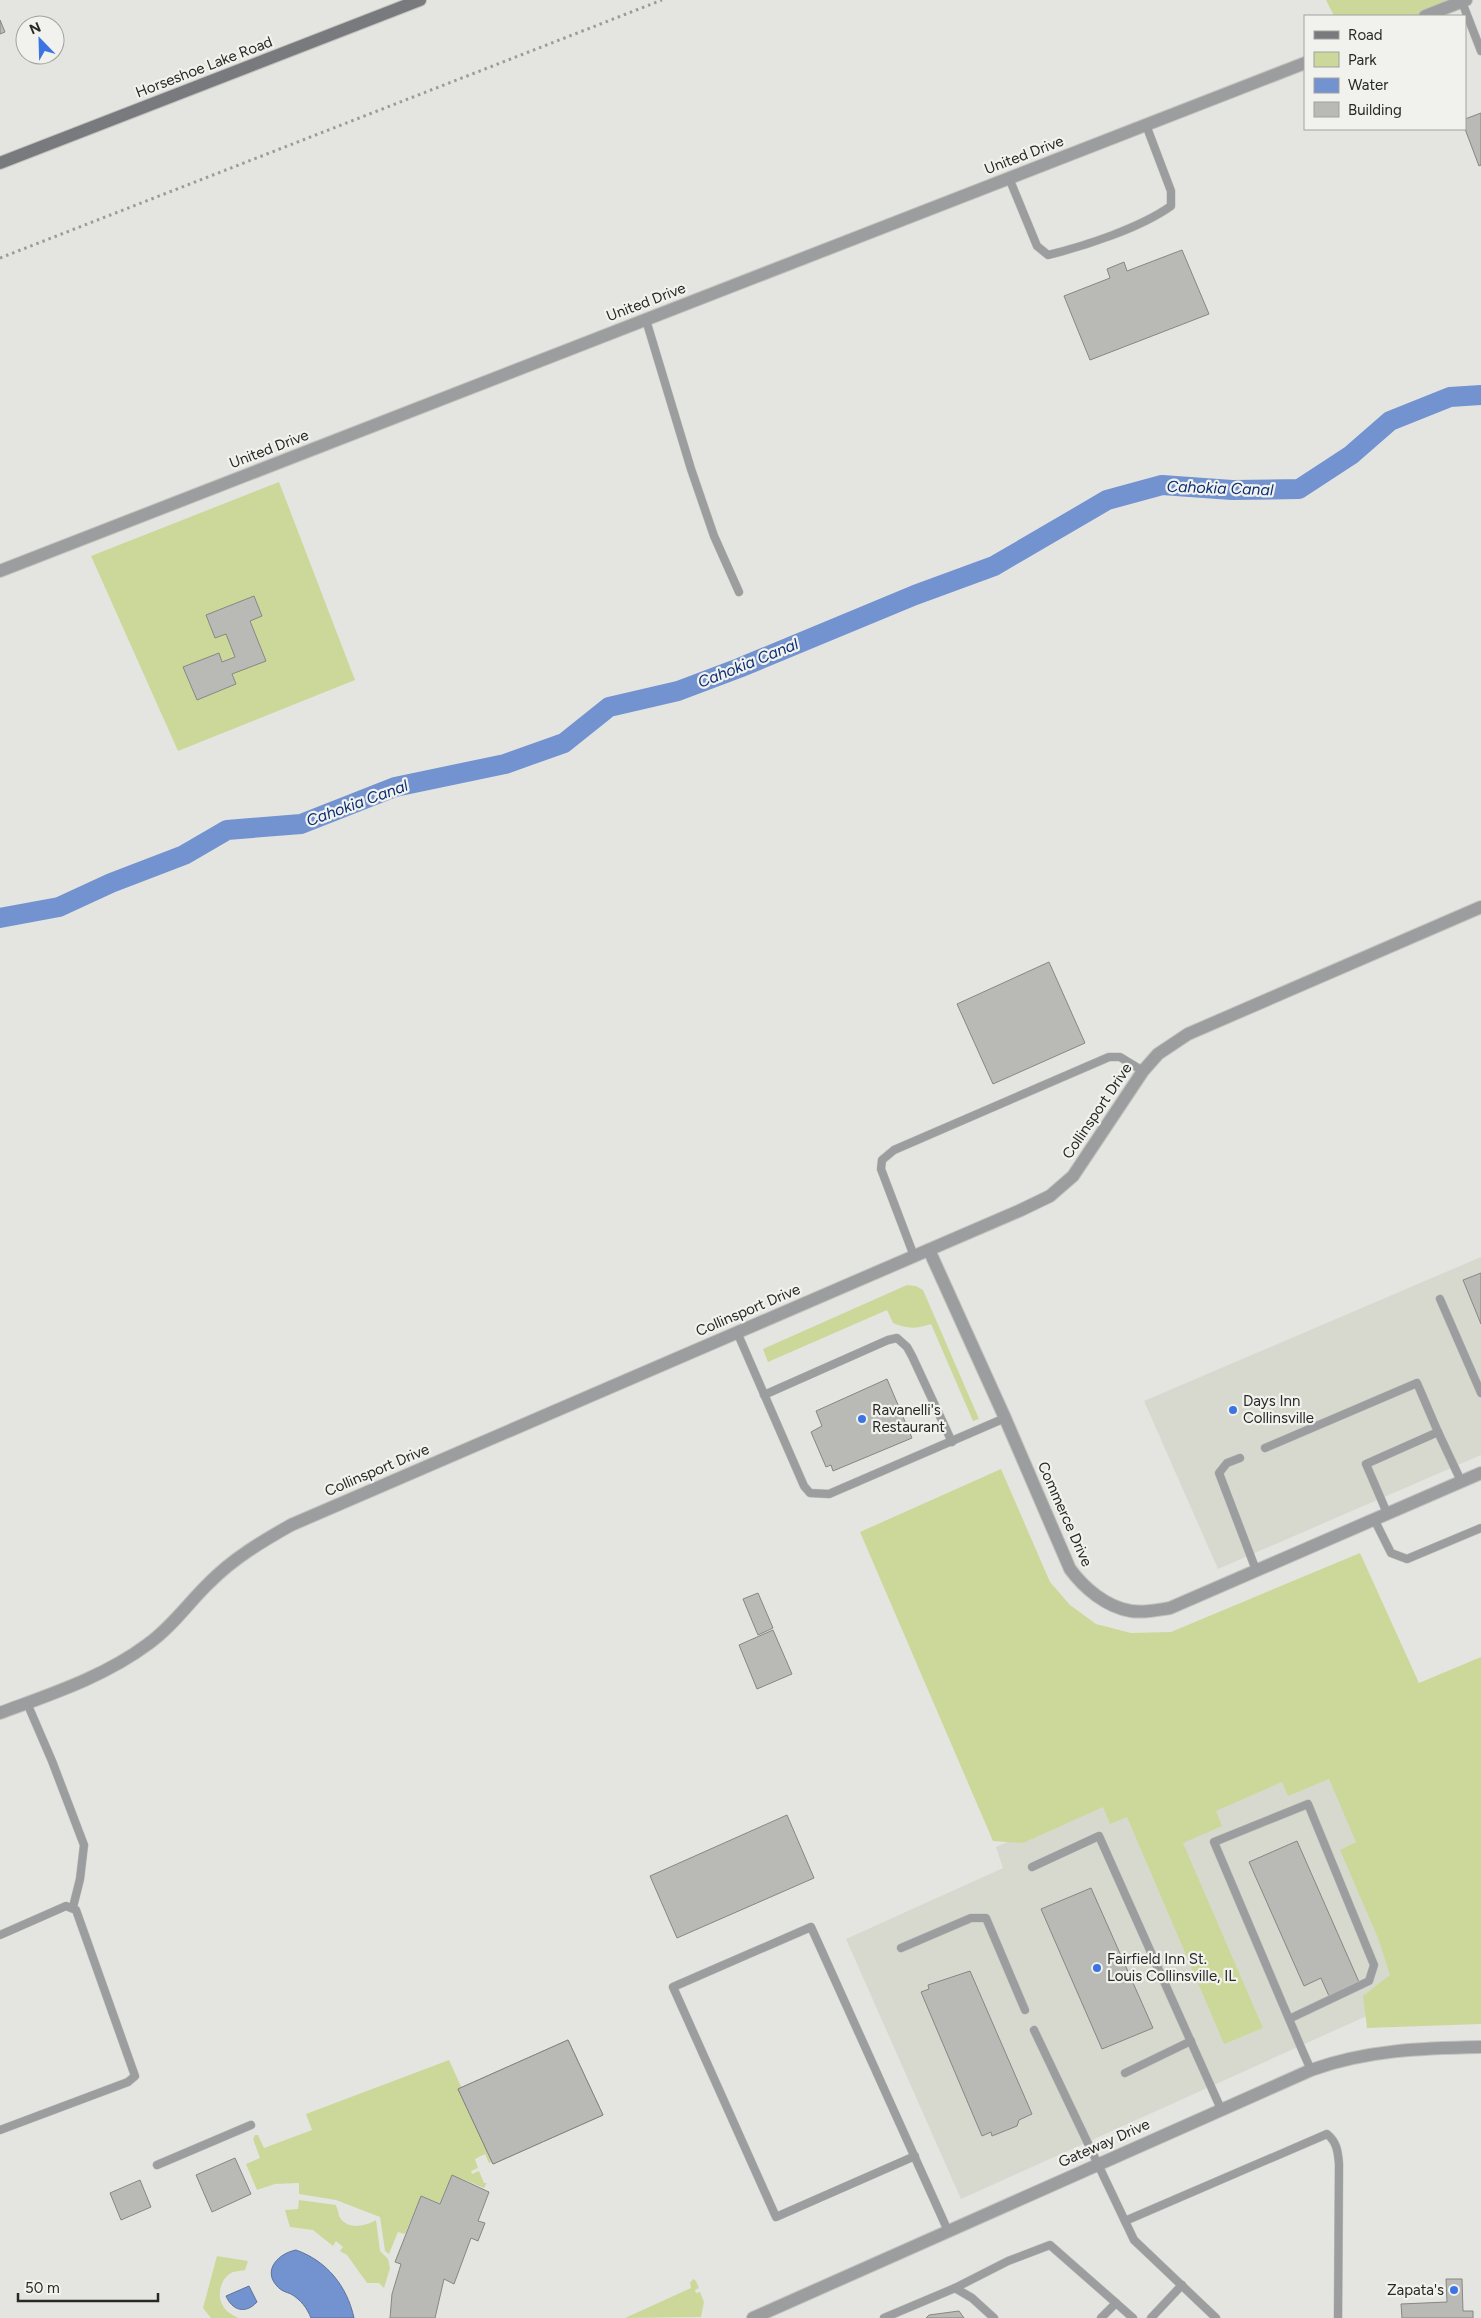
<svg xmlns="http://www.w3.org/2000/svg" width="1481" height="2318" font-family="Figtree,sans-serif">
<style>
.built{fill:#d7d9ce}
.green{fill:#ccd89a}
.water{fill:#7293d0;stroke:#5c739d}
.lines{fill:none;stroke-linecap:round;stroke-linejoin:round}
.canal{stroke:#7293d0;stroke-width:20}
.building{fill:#b9bab6;stroke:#868783}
.service-casing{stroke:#c2c3bf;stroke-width:9}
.minor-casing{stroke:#c2c3bf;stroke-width:14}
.secondary-casing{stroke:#c2c3bf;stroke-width:14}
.path{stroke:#9b9b97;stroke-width:3;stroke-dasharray:2.5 4;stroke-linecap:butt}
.service{stroke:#9c9d9f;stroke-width:8}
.minor{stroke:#9c9d9f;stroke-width:12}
.secondary{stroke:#797a7d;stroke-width:12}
.poi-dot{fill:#3c74e4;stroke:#f1f2ed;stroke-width:2}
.labels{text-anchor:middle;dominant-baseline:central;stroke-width:4.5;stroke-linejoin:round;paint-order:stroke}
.street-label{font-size:15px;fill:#282826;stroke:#f1f2ed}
.poi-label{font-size:15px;fill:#282826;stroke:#f1f2ed;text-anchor:start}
.water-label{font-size:16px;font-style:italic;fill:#0c2e76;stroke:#f1f2ed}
</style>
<rect width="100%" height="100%" fill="#e4e5e0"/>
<g class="built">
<polygon points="1481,1257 1481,1455 1218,1569 1144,1401"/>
<polygon points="1334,1759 1431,1987 961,2199 846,1939 1003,1868 996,1847 1120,1793"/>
</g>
<g class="green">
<polygon points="1326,0 1466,0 1425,16 1334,16"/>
<polygon points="279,482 355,680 178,751 91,556"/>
<path d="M907,1285l9,1 7,4 56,129 -6,2 -42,-97c-15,5 -24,5 -38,-1l-6,-13 -119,52 -5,-13z"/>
<polygon points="1001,1469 1050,1582 1070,1605 1096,1624 1131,1633 1171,1632 1360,1553 1419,1683 1481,1657 1481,2024 1367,2028 1363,1996 1390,1975 1378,1938 1340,1850 1356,1842 1329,1779 1288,1796 1282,1782 1216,1811 1222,1826 1183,1843 1263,2028 1224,2044 1127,1817 1110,1824 1103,1807 1023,1843 993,1841 860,1532"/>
<polygon points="449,2060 495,2161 489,2163 485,2154 475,2159 478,2168 471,2171 472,2174 479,2171 484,2183 487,2183 484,2188 452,2175 440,2203 421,2196 405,2234 398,2232 389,2254 385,2251 380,2217 336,2200 299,2194 299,2183 275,2184 257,2190 246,2164 260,2158 253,2139 255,2135 258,2135 264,2148 312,2130 306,2114"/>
<path d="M299,2200l37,5c1,3 3,9 3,11 8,15 27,10 37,4l4,31 8,8 2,9 -6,20 -5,-5h-12l-20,-28 -7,-4 3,-4 -7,-6 -3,5 -20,-16 -23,-3 -5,-17 13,-1z"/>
<path d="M217,2256l31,5 -3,9c-3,1 -8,1 -12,2 -12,5 -17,23 -10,34 3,6 10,9 15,12h-27l-8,-10z"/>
<polygon points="693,2279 696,2281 699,2288 695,2290 696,2293 700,2292 704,2302 701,2317 625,2318 691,2288 690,2283"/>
</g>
<g class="water">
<path d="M296,2250c31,11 51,36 58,68h-43c-4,-10 -10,-18 -20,-24 -5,-2 -10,-3 -14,-8 -15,-16 2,-33 19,-36z"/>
<path d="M249,2286l8,16c-12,13 -25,8 -31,-6z"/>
</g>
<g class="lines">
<polyline class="canal" points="0,918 59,907 111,883 184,855 227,830 301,824 395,787 505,764 564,743 609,707 678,691 739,668 915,595 994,566 1107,500 1162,485 1232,490 1299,489 1351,455 1390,421 1450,397 1481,395"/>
</g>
<g class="building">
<polygon points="0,20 5,32 0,34"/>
<polygon points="1481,113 1481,165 1479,166 1465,129 1465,119"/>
<polygon points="1182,250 1209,314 1090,360 1064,296 1110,278 1107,269 1124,262 1127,271"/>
<polygon points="254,596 262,616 250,621 266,661 232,674 236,684 197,700 183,667 219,653 222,662 235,657 226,634 215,638 206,615"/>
<polygon points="1049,962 1085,1043 993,1084 957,1004"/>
<polygon points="1481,1273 1481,1324 1463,1280"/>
<polygon points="887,1379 912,1438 833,1471 831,1465 826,1467 811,1432 822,1426 816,1411"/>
<polygon points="758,1593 773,1628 758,1635 743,1599"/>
<polygon points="773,1630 792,1674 757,1689 739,1645"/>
<polygon points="787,1815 814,1878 677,1938 650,1876"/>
<polygon points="1297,1841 1359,1982 1329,1996 1321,1978 1304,1986 1249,1862"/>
<polygon points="1091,1888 1153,2028 1102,2049 1041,1909"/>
<polygon points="970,1971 1032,2114 1019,2120 1017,2126 992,2136 991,2132 982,2136 921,1992 929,1989 928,1985"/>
<polygon points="568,2040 603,2115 493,2164 458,2089"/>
<polygon points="568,2040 603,2115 493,2164 458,2089"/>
<polygon points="235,2158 251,2194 212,2212 196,2175"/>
<polygon points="452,2175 489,2192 478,2221 485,2223 478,2241 471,2238 454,2284 444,2279 435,2318 390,2318 392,2294 401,2264 395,2262 421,2196 440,2204"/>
<polygon points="140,2180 151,2207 121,2220 110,2193"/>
<polygon points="1446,2279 1462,2279 1463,2311 1473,2311 1473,2318 1402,2318 1401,2304 1447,2302"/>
<polygon points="959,2311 964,2318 926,2318 929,2315"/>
</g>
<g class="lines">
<defs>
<g id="service">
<polyline points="1462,2 1481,51"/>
<path d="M1009,178l28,68 11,9c37,-9 92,-27 123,-49v-15l-25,-66"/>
<polyline points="646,320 691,469 714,536 739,592"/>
<polyline points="914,1256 881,1169 882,1160 894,1150 1109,1057 1120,1057 1143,1071"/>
<polyline points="1440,1299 1481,1393"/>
<polyline points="737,1332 804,1486 810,1493 829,1494 1005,1418"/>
<polyline points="764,1395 888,1340 897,1338 907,1347 912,1356 952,1442"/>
<polyline points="1438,1432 1461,1481"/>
<polyline points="1265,1448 1417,1383 1438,1432 1366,1464 1387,1513"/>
<polyline points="1240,1458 1227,1463 1219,1473 1256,1570"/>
<polyline points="1374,1519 1391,1553 1407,1559 1481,1528"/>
<polyline points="27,1703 52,1761 84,1845 80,1879 73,1907"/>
<polyline points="1032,1867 1099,1836 1221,2109"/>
<polyline points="0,1935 66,1906 76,1910 135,2076 128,2082 0,2130"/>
<polyline points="901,1948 971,1918 986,1918 1025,2010"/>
<polyline points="1289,2019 1369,1981 1374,1965 1308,1804 1214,1842 1303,2052 1311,2070"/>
<polyline points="1034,2030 1134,2240 1216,2318"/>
<polyline points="1125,2073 1191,2041"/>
<polyline points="915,2156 776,2217 673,1987 811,1927 940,2213 948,2231"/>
<polyline points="157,2165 251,2125"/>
<path d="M1125,2221l202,-87c10,8 11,18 12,30l-1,154"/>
<polyline points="955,2288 1008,2261 1050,2245 1116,2303"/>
<polyline points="884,2318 955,2288 972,2298 994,2318"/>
<polyline points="1101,2318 1116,2303 1133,2318"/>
<polyline points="1151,2318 1182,2285"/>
</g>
<g id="minor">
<polyline points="1425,16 1466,0"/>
<polyline points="0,571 1305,63"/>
<path d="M929,1250l76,168 65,151c14,19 36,38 61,42 13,2 26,-1 39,-3l311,-135"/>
<path d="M0,1713c51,-19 104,-36 148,-69 24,-17 41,-42 62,-62 24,-24 51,-40 81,-57l730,-315 29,-14 23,-20 70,-105 15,-17 30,-20 293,-127"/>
<path d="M753,2318l558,-248c55,-20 112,-22 170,-23"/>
</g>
<polyline id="secondary" points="0,163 420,0"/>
</defs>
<use href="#service" class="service-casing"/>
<use href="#minor" class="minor-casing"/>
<use href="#secondary" class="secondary-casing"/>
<polyline class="path" points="0,258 662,0"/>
<use href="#service" class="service"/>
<use href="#minor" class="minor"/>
<use href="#secondary" class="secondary"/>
</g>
<g class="poi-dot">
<circle cx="1233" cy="1410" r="5"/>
<circle cx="862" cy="1419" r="5"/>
<circle cx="1097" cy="1968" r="5"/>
<circle cx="1454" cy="2290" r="5"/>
</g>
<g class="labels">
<g class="street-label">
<text transform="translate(204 67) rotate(-21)">Horseshoe Lake Road</text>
<text transform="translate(1024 155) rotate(-21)">United Drive</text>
<text transform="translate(646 302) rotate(-21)">United Drive</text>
<text transform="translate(269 449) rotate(-21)">United Drive</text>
<text transform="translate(1097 1111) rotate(-56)">Collinsport Drive</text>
<text transform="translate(748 1310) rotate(-23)">Collinsport Drive</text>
<text transform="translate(377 1470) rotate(-23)">Collinsport Drive</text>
<text transform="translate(1065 1514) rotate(66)">Commerce Drive</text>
<text transform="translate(1104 2143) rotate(-24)">Gateway Drive</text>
</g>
<g class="poi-label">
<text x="1243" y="1401">Days Inn<tspan x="1243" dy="17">Collinsville</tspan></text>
<text x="872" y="1410">Ravanelli's<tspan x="872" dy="17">Restaurant</tspan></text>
<text x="1107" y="1959">Fairfield Inn St.<tspan x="1107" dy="17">Louis Collinsville, IL</tspan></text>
<text x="1444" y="2290" text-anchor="end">Zapata's</text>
</g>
<g class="water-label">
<text transform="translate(1220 488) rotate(2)">Cahokia Canal</text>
<text transform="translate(748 663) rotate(-22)">Cahokia Canal</text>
<text transform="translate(357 803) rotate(-20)">Cahokia Canal</text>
</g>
</g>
<rect x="1304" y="15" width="162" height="115" fill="#f1f2ed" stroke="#a1a19d"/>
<rect x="1314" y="31" width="25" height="8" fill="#797a7d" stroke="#a1a19d"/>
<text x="1348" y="40" font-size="15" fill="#282826">Road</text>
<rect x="1314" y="52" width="25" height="15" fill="#ccd89a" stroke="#a1a19d"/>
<text x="1348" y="65" font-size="15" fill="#282826">Park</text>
<rect x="1314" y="78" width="25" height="15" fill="#7293d0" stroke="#a1a19d"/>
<text x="1348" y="90" font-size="15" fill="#282826">Water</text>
<rect x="1314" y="102" width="25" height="15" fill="#b9bab6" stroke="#a1a19d"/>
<text x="1348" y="115" font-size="15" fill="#282826">Building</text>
<g transform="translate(40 40) rotate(337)"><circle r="24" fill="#f1f2ed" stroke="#a1a19d"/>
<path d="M0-4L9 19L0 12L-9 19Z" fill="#3c74e4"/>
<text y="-8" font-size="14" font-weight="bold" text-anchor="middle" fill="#282826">N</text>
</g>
<path d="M18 2293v8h140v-8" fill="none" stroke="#282826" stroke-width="2.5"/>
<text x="25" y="2293" font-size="15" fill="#282826" stroke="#f1f2ed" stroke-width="4" paint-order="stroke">50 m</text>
</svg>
